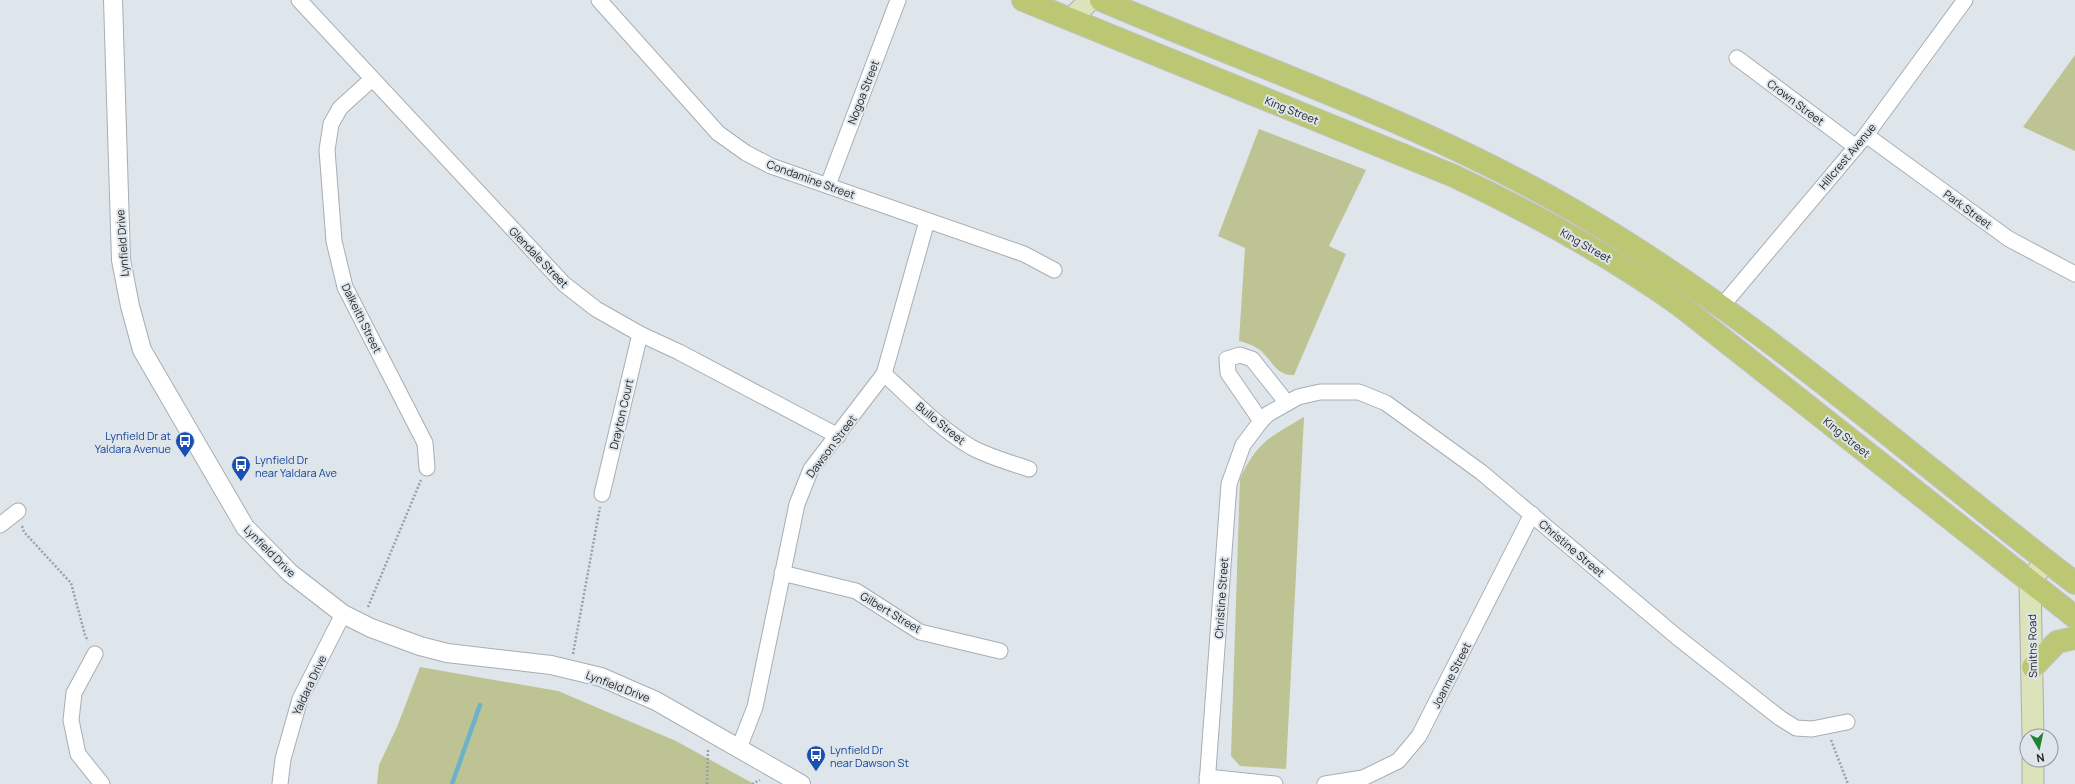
<svg xmlns="http://www.w3.org/2000/svg" width="2075" height="784" font-family="Manrope,sans-serif">
<style>
.green{fill:#bdc393}
.lines{fill:none;stroke-linecap:round;stroke-linejoin:round}
.stream{stroke:#6db2ca;stroke-width:4.5}
.minor-casing{stroke:#a7aeb4;stroke-width:17}
.tertiary-casing{stroke:#a7aeb4;stroke-width:20}
.secondary-casing{stroke:#a7aeb4;stroke-width:23}
.primary-casing{stroke:#c1c2c3;stroke-width:24}
.path{stroke:#9ba1a5;stroke-width:2.5;stroke-dasharray:2 2;stroke-linecap:butt}
.minor{stroke:#fff;stroke-width:15}
.tertiary{stroke:#fff;stroke-width:18}
.secondary{stroke:#dde3b9;stroke-width:21}
.primary{stroke:#bcc774;stroke-width:22}
.labels{text-anchor:middle;dominant-baseline:central;stroke-width:4;stroke-linejoin:round;paint-order:stroke}
.street-label{font-size:11px;fill:#222527;stroke:#dee5eb}
.transit-label{font-size:11px;fill:#164399;stroke:#dee5eb;text-anchor:start}
</style>
<rect width="100%" height="100%" fill="#dee5eb"/>
<g class="green">
<polygon points="2075,55 2075,151 2023,127"/>
<path d="M1259,129l107,41 -37,76 17,8 -52,121c-18,1 -22,-15 -34,-25 -7,-5 -13,-7 -21,-9l6,-93 -27,-12z"/>
<path d="M1304,417l-18,352 -46,-3 -9,-10 9,-277c17,-37 30,-42 64,-62z"/>
<polygon points="420,667 558,691 676,741 754,784 377,784 379,765 397,727"/>
</g>
<g class="lines">
<polyline class="stream" points="452,784 480,705"/>
<defs>
<g id="minor">
<polyline points="299,0 564,284 596,309 640,334 679,352 838,436"/>
<polyline points="599,0 718,133 746,153 771,166 1024,254 1054,270"/>
<polyline points="1737,58 1856,147"/>
<polyline points="372,79 340,108 331,124 327,150 334,241 345,287 425,443 427,468"/>
<polyline points="1866,135 2009,239 2075,274"/>
<polyline points="828,185 898,0"/>
<polyline points="1722,306 1866,135 1965,0"/>
<path d="M884,374c28,25 55,54 87,73 18,10 38,15 58,22"/>
<polyline points="1261,421 1228,373 1227,359 1240,355 1252,359 1287,403"/>
<polyline points="602,494 640,334"/>
<polyline points="0,525 18,511"/>
<polyline points="782,573 856,591 920,632 1000,651"/>
<polyline points="95,654 74,693 71,720 78,754 102,784"/>
<polyline points="739,748 755,707 797,504 811,469 884,374 927,221"/>
<polyline points="1207,777 1275,784"/>
<polyline points="280,784 283,759 300,699 343,614"/>
<polyline points="1207,784 1229,484 1243,445 1261,421 1268,414 1298,397 1320,392 1359,392 1386,403 1481,472 1677,637 1780,718 1796,728 1812,729 1847,722"/>
<polyline points="1325,784 1363,778 1398,761 1419,736 1532,514"/>
</g>
<polyline id="tertiary" points="113,0 121,260 130,306 142,350 245,527 290,573 343,614 371,628 420,646 447,653 551,665 601,677 656,701 801,784"/>
<g id="secondary">
<polyline points="1071,19 1090,0"/>
<polyline points="2033,736 2030,581 2046,561"/>
<polyline points="2033,760 2033,784"/>
</g>
<g id="primary">
<path d="M1023,0l431,176c81,38 154,78 227,130l394,311"/>
<path d="M1101,0c159,68 326,125 477,213 178,104 333,244 497,370"/>
<polyline points="2033,667 2057,642 2075,638"/>
</g>
</defs>
<use href="#minor" class="minor-casing"/>
<use href="#tertiary" class="tertiary-casing"/>
<use href="#secondary" class="secondary-casing"/>
<use href="#primary" class="primary-casing"/>
<g class="path">
<polyline points="22,526 24,532 71,583 85,635 88,641"/>
<polyline points="368,607 421,480"/>
<polyline points="573,654 600,507"/>
<polyline points="1831,740 1848,784"/>
<polyline points="707,784 708,749"/>
<polyline points="752,784 760,780"/>
</g>
<use href="#minor" class="minor"/>
<use href="#tertiary" class="tertiary"/>
<use href="#secondary" class="secondary"/>
<use href="#primary" class="primary"/>
</g>
<defs>
<symbol id="bus-pin" viewBox="-11 -11 22 30"><path d="M0 17L-7.5 6A9.5 9.5 0 1 1 7.5 6Z" fill="#1a4fb4" stroke="#dee5eb"/><path d="M-5-6H5V4H4V6H2V4H-2V6H-4V4H-5ZM-3.5-4V0h7V-4ZM-3.5 1.2v1.5H-2V1.2ZM2 1.2v1.5H3.5V1.2Z" fill="#fff"/></symbol>
</defs>
<g fill-rule="evenodd">
<use href="#bus-pin" x="174" y="430" width="22" height="30"/>
<use href="#bus-pin" x="230" y="454" width="22" height="30"/>
<use href="#bus-pin" x="805" y="744" width="22" height="30"/>
</g>
<g class="labels">
<g class="street-label">
<text transform="translate(863 92) rotate(-69)">Nogoa Street</text>
<text transform="translate(1796 102) rotate(37)">Crown Street</text>
<text transform="translate(1292 110) rotate(22)">King Street</text>
<text transform="translate(1847 156) rotate(-50)">Hillcrest Avenue</text>
<text transform="translate(811 179) rotate(20)">Condamine Street</text>
<text transform="translate(1968 209) rotate(36)">Park Street</text>
<text transform="translate(122 243) rotate(-94)">Lynfield Drive</text>
<text transform="translate(1586 245) rotate(30)">King Street</text>
<text transform="translate(539 257) rotate(46)">Glendale Street</text>
<text transform="translate(362 318) rotate(64)">Dalkeith Street</text>
<text transform="translate(621 414) rotate(-77)">Drayton Court</text>
<text transform="translate(941 423) rotate(39)">Bullo Street</text>
<text transform="translate(1847 437) rotate(39)">King Street</text>
<text transform="translate(831 446) rotate(-53)">Dawson Street</text>
<text transform="translate(1572 548) rotate(40)">Christine Street</text>
<text transform="translate(270 551) rotate(45)">Lynfield Drive</text>
<text transform="translate(1221 598) rotate(-86)">Christine Street</text>
<text transform="translate(891 612) rotate(31)">Gilbert Street</text>
<text transform="translate(2032 646) rotate(-91)">Smiths Road</text>
<text transform="translate(1451 675) rotate(-63)">Joanne Street</text>
<text transform="translate(309 685) rotate(-65)">Yaldara Drive</text>
<text transform="translate(618 686) rotate(21)">Lynfield Drive</text>
</g>
<g class="transit-label">
<text x="171" y="435" text-anchor="end">Lynfield Dr at<tspan x="171" dy="13">Yaldara Avenue</tspan></text>
<text x="255" y="459">Lynfield Dr<tspan x="255" dy="13">near Yaldara Ave</tspan></text>
<text x="830" y="749">Lynfield Dr<tspan x="830" dy="13">near Dawson St</tspan></text>
</g>
</g>
<g transform="translate(2039 748) rotate(171)"><circle r="19" fill="#dee5eb" stroke="#93989d"/>
<path d="M0-3L7 15L0 10L-7 15Z" fill="#258132"/>
<text y="-6" font-size="11" font-weight="bold" text-anchor="middle" fill="#222527">N</text>
</g>
</svg>
